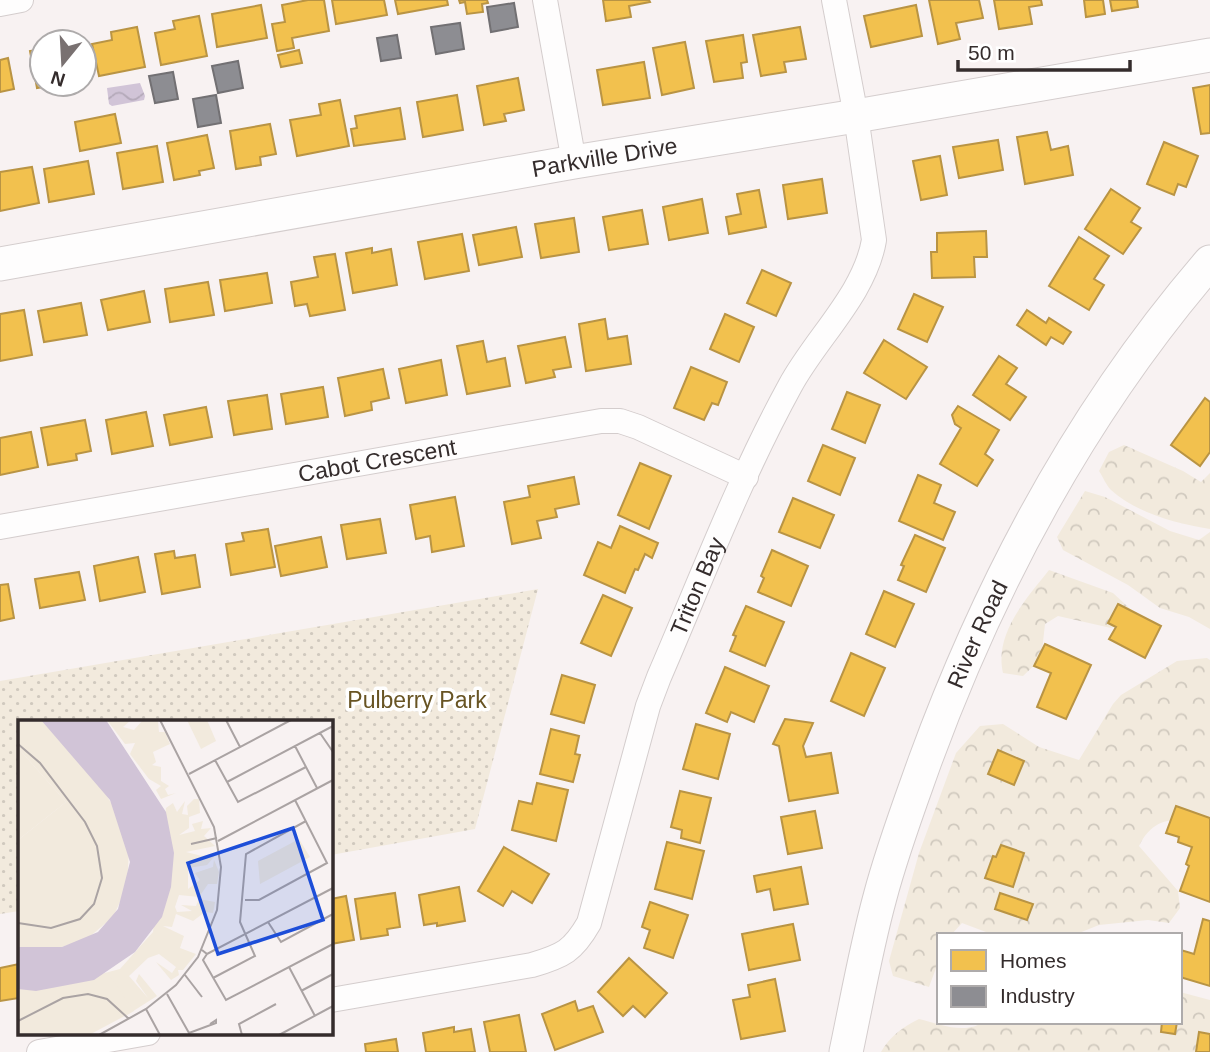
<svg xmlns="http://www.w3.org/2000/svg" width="1210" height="1052" font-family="Helvetica,sans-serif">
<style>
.forest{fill:url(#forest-crowns)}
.park{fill:url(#park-dots)}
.water{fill:url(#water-waves)}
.homes{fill:#f2c14e;stroke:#b99444;stroke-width:2}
.industry{fill:#8d8d92;stroke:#727073;stroke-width:2}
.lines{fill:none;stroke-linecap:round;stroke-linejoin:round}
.street-casing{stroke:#d4cdcd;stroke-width:26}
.secondary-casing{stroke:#d4cdcd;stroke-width:35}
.street{stroke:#fefdfd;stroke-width:24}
.secondary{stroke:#fefdfd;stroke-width:33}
.labels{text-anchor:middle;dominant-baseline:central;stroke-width:7;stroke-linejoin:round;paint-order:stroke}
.street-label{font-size:23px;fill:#342c2c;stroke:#fff}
.park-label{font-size:23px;fill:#685423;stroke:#fff}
.inset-road{fill:none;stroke:#aaa3a3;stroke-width:2}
.view{fill:#1d4ed8;fill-opacity:0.15;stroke:#1d4ed8;stroke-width:3.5}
.inset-edge{fill:none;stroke:#342c2c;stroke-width:3.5}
</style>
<defs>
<pattern id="forest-crowns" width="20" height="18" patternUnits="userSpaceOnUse" patternTransform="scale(1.75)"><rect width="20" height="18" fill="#f2eadd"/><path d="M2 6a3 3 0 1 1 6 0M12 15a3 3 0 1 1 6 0" fill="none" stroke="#d0c9be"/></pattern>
<pattern id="park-dots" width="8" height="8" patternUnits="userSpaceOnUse" patternTransform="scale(1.75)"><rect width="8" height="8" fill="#f2eadd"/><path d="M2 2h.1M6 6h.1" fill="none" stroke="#d0c9be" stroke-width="1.8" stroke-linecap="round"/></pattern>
<pattern id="water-waves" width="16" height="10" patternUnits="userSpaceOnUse" patternTransform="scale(1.75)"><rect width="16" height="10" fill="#d1c4d7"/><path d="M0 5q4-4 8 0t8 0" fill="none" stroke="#b4a9b9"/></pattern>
</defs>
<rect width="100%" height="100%" fill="#f8f2f2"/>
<g class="forest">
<path d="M1124,445l59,26 18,11 9,-9v56c-32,-5 -74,-16 -99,-39 -5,-5 -8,-13 -12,-19l10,-19z"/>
<polygon points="1085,491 1105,497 1170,531 1199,540 1210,532 1210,629 1189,617 1160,608 1128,585 1063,550 1057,537"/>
<path d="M1049,570l64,23 26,24 -28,11 -53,-12 -13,8 -3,27 5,2 -24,23 -20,-3c-9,-39 23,-74 46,-103z"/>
<path d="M1207,658l3,2v160c-32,0 -55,-7 -71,26l39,45 2,17 -11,15 -21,-3 -49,5 -25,10h-80l-32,-12 -11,12h-12v25l-10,27 -36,-11 -4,-15 30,-108 37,-100 24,-27 23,-2 36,23 40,13 34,-56 8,-9 56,-34z"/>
<path d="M1180,992l30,8v52h-329c9,-16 22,-25 38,-33 20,5 46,16 64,3h197z"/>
</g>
<polygon class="park" points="538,589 475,829 331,855 331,721 19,721 19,911 0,914 0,681"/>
<polygon class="water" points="140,83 145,96 144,100 112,106 109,104 107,88"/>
<g class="homes">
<polygon points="308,0 324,0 329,31 292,38 294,48 277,51 272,24 285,22 282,5"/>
<polygon points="332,0 384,0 387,15 336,24"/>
<polygon points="395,0 447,0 448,5 398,14"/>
<polygon points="459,0 487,0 488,3 482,4 483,12 467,14 465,2 460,3"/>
<polygon points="603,0 649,0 650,2 629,6 631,17 606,21"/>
<polygon points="929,0 979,0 983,18 956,23 960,39 938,44"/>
<polygon points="994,0 1041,0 1042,5 1029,7 1032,24 999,29"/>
<polygon points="1084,0 1103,0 1105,14 1086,17"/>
<polygon points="1110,0 1137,0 1138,7 1112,11"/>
<polygon points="261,5 267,38 217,47 212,14"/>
<polygon points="916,5 922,36 871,47 864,16"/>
<polygon points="199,16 207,56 161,65 155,33 175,29 173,21"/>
<polygon points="137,27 145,67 99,76 92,44 112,40 111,32"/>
<polygon points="800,27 806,59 784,62 786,72 761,76 753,35"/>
<polygon points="743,35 747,62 741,63 743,78 714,82 706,41"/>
<polygon points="685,42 694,88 662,95 653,48"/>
<polygon points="42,49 42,84 60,84 37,88 30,51"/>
<polygon points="299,50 302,63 281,67 278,55"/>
<polygon points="8,58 14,89 0,92 0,60"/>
<polygon points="644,62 650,98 603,105 597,70"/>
<polygon points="518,78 524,110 504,114 506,121 484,125 477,86"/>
<polygon points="1210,85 1210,133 1201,134 1193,88"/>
<polygon points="457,95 463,130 423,137 417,102"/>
<polygon points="340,100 349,146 297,156 290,120 321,115 319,104"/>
<polygon points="400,108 405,139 354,146 351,129 357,128 355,116"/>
<polygon points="115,114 121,143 80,151 75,122"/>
<polygon points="270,124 276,154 260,157 261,165 236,169 230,131"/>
<polygon points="1047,132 1051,150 1068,146 1073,175 1025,184 1017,137"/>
<polygon points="207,135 214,168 199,171 200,175 174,180 167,143"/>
<polygon points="998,140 1003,170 959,178 953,147"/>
<polygon points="1164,142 1198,156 1186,187 1178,184 1174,195 1147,184"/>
<polygon points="157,146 163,182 123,189 117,153"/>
<polygon points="940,156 947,195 921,200 913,161"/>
<polygon points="88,161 94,194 49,202 44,169"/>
<polygon points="32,167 39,203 0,211 0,172"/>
<polygon points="822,179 827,213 788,219 783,185"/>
<polygon points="1111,189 1140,208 1131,222 1141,228 1123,254 1085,229"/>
<polygon points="759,190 766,227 729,234 726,217 741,214 737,194"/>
<polygon points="702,199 708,233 669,240 663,207"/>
<polygon points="642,210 648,244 609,250 603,217"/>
<polygon points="574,218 579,252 541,258 535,224"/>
<polygon points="516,227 522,257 479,265 473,235"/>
<polygon points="986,231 987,257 974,257 975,277 932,278 931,252 937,252 937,233"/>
<polygon points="462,234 469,271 425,279 418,242"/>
<polygon points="1079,237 1109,256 1094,279 1104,285 1089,310 1049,286"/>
<polygon points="372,248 372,253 391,249 397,285 353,293 346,253"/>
<polygon points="335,254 345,310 310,316 307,304 295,306 291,282 318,277 314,257"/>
<polygon points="762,270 791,283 776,316 747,303"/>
<polygon points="267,273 272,303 225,311 220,280"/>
<polygon points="208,282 214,315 170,322 165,289"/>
<polygon points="144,291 150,322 108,330 101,300"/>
<polygon points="914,294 943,307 927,342 898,329"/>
<polygon points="81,303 87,335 44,342 38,311"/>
<polygon points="24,310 32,355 0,361 0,314"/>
<polygon points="1027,310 1046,323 1049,318 1071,332 1063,344 1051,337 1046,345 1017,325"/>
<polygon points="725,314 754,327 739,362 710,349"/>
<polygon points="605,319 608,339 627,336 631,364 586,371 579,324"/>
<polygon points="565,337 571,367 553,370 555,377 526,383 518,346"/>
<polygon points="884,340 927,367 906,399 864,373"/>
<polygon points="483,341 487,362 505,358 510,386 467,394 457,346"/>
<polygon points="999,356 1017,368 1006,384 1026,397 1010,420 973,395"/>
<polygon points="441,360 447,395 406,403 399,369"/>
<polygon points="691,367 727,382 718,405 712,403 704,420 674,408"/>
<polygon points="383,369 389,398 371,402 372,410 345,416 338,378"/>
<polygon points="323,387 328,417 286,424 281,394"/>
<polygon points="847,392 880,405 865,443 832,429"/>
<polygon points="267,395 272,429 234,435 228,401"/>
<polygon points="1205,398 1210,402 1210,452 1200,466 1171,445"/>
<polygon points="958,406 999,430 985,454 993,460 977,486 940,464 961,428 955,424 952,415"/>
<polygon points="206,407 212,437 170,445 164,415"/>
<polygon points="146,412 153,446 112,454 106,420"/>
<polygon points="85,420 91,451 76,454 77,460 48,465 41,428"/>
<polygon points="31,432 38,467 0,475 0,438"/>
<polygon points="823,445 855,458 840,495 808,481"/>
<polygon points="640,463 671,476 649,529 618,515"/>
<polygon points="918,475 941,485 934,503 955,512 943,540 899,521"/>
<polygon points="574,477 579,504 555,509 557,517 537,521 541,538 512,544 504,502 530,497 528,486"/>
<polygon points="455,497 464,546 432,552 430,536 416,539 410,505"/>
<polygon points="793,498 834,515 820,548 779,532"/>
<polygon points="380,519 386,553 347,559 341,525"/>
<polygon points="620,526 658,543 652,558 645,554 638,570 635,569 625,593 584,575 598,542 611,548"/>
<polygon points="268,529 275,567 231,575 226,544 244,541 242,533"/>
<polygon points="915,535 945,548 926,592 898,580 904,566 901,565"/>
<polygon points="321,537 327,567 281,576 275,546"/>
<polygon points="772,550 808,566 791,606 758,592 764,578 761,576"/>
<polygon points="174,551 175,558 195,555 200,587 162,594 155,554"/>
<polygon points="138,557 145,592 100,601 94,566"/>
<polygon points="79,572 85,600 40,608 35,579"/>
<polygon points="8,584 14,618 0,621 0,585"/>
<polygon points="884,591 914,604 895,647 866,634"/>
<polygon points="603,595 632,608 611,656 581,643"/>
<polygon points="1118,604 1161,626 1145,658 1109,639 1116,627 1108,623"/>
<polygon points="746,606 784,622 765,666 730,651 736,636 733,635"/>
<polygon points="1045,644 1091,665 1066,719 1037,707 1051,673 1034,666"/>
<polygon points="851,653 885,668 864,716 831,701"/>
<polygon points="725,667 769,686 754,722 731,712 727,722 706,713"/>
<polygon points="562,675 595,685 584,723 551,714"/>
<polygon points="785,719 813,723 803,746 806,757 831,753 838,793 789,801 779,746 773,744"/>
<polygon points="696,724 730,734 718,779 683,769"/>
<polygon points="551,729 579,736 575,754 580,755 573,782 540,774"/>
<polygon points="998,750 1024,761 1014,785 988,774"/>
<polygon points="537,783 568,790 556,841 512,830 519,801 532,804"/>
<polygon points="680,791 711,798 700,843 681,838 682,830 671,827"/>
<polygon points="1176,806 1210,818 1210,902 1180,891 1189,866 1186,864 1192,847 1178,842 1179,837 1166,833"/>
<polygon points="815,811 822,848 788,854 781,817"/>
<polygon points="667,842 704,851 692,899 655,889"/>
<polygon points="1001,845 1024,853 1013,887 985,878 993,856 996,857"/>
<polygon points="504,847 549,874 532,903 512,891 503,906 478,891"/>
<polygon points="801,867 808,904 774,910 770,889 757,892 754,876"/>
<polygon points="459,887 465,921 437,926 437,923 424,925 419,895"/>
<polygon points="395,893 400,927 387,929 388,935 361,939 355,899"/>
<polygon points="1000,893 1033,904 1027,920 995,909"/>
<polygon points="346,896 354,940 331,944 331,899"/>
<polygon points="650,902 688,915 673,958 644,948 650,930 642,927"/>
<polygon points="1203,919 1210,921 1210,986 1180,977 1181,950 1194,954"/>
<polygon points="793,924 800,960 749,970 742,934"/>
<polygon points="629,958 667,993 645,1017 633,1006 623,1016 598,992"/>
<polygon points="19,964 19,998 0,1001 0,968"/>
<polygon points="775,979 785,1031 741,1039 733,1000 750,997 748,985"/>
<polygon points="575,1001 578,1011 593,1006 603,1032 555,1050 542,1014"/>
<polygon points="519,1015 526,1052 490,1052 484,1022"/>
<polygon points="1162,1022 1177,1022 1175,1034 1161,1032"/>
<polygon points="454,1027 454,1032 471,1029 475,1052 426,1052 423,1033"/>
<polygon points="1199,1032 1210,1034 1210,1052 1196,1052"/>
<polygon points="396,1039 398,1052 366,1052 365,1044"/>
</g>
<g class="industry">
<polygon points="514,3 518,27 491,32 487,7"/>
<polygon points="460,23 464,49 436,54 431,27"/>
<polygon points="397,35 401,58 381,61 377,38"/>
<polygon points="238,61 243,88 218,93 212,66"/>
<polygon points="173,72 178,99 155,103 149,76"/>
<polygon points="216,95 221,123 198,127 193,99"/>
</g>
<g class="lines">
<defs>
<g id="street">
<polyline points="545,0 574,162"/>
<polyline points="0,4 21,0"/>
<path id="s1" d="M0,527l601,-106h19l18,6 108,50"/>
<path id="s2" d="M331,1000l201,-35c31,-9 41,-14 57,-42l59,-217 11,-29c42,-97 80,-198 131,-291 25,-47 75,-92 84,-146l-18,-124 -22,-116"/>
<polyline points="39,1052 148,1033"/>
</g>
<g id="secondary">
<path id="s3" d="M0,264l574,-102 282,-46 354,-61"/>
<path id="s4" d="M846,1052c11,-52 20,-104 34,-155 12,-46 29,-91 45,-136 66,-180 159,-353 285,-499"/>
</g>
</defs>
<use href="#street" class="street-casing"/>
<use href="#secondary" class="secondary-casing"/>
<use href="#street" class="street"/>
<use href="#secondary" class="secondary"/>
</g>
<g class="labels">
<g class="street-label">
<text stroke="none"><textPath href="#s3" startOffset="614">Parkville Drive</textPath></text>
<text stroke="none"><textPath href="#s1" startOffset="383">Cabot Crescent</textPath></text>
<text stroke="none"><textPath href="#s2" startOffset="632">Triton Bay</textPath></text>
<text stroke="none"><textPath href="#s4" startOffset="439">River Road</textPath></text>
</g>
<g class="park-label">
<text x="417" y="700">Pulberry Park</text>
</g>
</g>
<g transform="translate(18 720)">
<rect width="315" height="315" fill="#f8f2f2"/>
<path d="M0,28l48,54 -48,38z" fill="#f2eadd"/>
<path d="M89,0h24l-8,7 11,3 9,-10 15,1 1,11h6l5,12 -17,8 3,10 -4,3 9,2v14l8,5 -4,3 3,6 8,-2 -15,6 -5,-9 5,-4 -12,-7 -19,-25 5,-11 -10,1zM169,0h20l9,21 -15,8zM176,79h5l1,14 -11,4v11l-10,7 16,-4 -3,-7 11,-3 -2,8 10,-1 -7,8 11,10 -29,6 16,4 15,-3 -10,12 -19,3v21l12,-9 -5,-7 18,-6 1,-7 5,12 -2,12h-9l-9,13 -20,-2 -4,12 2,5 15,-1 -11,-6 15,1 3,-7 16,3 -2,11 -8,-1 -12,9 -17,-7 -4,13 -9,-1 21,10 -4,12 16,6 -13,16h-5l1,5 -8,5 -15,-18 16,11 4,-6 -17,-13 -11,4 -19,18 19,22 -12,-17 3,-7 18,22 -30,19 -109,-26 18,2 84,-22 33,-37 13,-124 7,-5 4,9 8,-11 -3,13 6,1 -1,-9z" fill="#f2eadd"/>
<path d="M0,0h23l59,65 15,24 14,40 -2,38 -14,30 -25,21 -26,9h-44v-107l48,-38 -48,-54zM281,119l11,18 -50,27 -2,-23zM90,253l26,38 -45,24h-71v-46l36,1z" fill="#f2eadd"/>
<path d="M23,0h65l60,92 8,41 -3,34 -9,30 -27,35 -41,28 -58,11 -18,-2v-42h44l36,-15 20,-23 12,-47 -20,-62z" fill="#d1c4d7"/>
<path class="inset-road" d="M208,0l14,27M302,13l13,19M0,24l22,19 45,59 12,24 5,32 -8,26 -14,15 -29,9 -33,-5M277,26l22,42M197,40l23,42 68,-35M171,54l102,-54M209,62l106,-56M200,121l115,-61M173,124l26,-6M227,180h14l68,-37 -32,-63M250,202l13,20 52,-28M184,230l5,4 126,-66M189,234l-4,6 23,40 107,-56M271,247l26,49M167,255l17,22 -4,-5M195,258l42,-22 -15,-34 6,-68 60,-33M283,271l32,-17M149,274l22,39 27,-10v-3l-6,4M128,289l14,26M0,301l45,-23 25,-4 19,5 22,20M81,315l47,-26 30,-24 22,-28 19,-47 4,-43 -7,-40 -54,-107M224,315l-3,-11 37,-20M261,315l54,-29"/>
<path class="view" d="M275,108l30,92 -105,34 -30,-91z"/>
<rect width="315" height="315" class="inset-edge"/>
</g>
<rect x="937" y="933" width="245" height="91" fill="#ffffff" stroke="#aeabab" stroke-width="2"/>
<rect x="951" y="950" width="35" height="21" fill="#f2c14e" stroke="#aeabab" stroke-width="2"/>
<text x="1000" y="968" font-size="21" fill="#342c2c">Homes</text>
<rect x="951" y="986" width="35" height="21" fill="#8d8d92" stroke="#aeabab" stroke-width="2"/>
<text x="1000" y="1003" font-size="21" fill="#342c2c">Industry</text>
<g transform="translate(63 63) rotate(198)"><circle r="33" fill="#ffffff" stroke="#aeabab" stroke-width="2"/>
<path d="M0-5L12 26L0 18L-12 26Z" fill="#797171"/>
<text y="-10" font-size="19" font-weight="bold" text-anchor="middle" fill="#342c2c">N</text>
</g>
<path d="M958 60v10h172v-10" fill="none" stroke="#342c2c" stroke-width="3.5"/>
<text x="968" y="60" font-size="21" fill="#342c2c" stroke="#ffffff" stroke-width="5" paint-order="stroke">50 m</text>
</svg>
